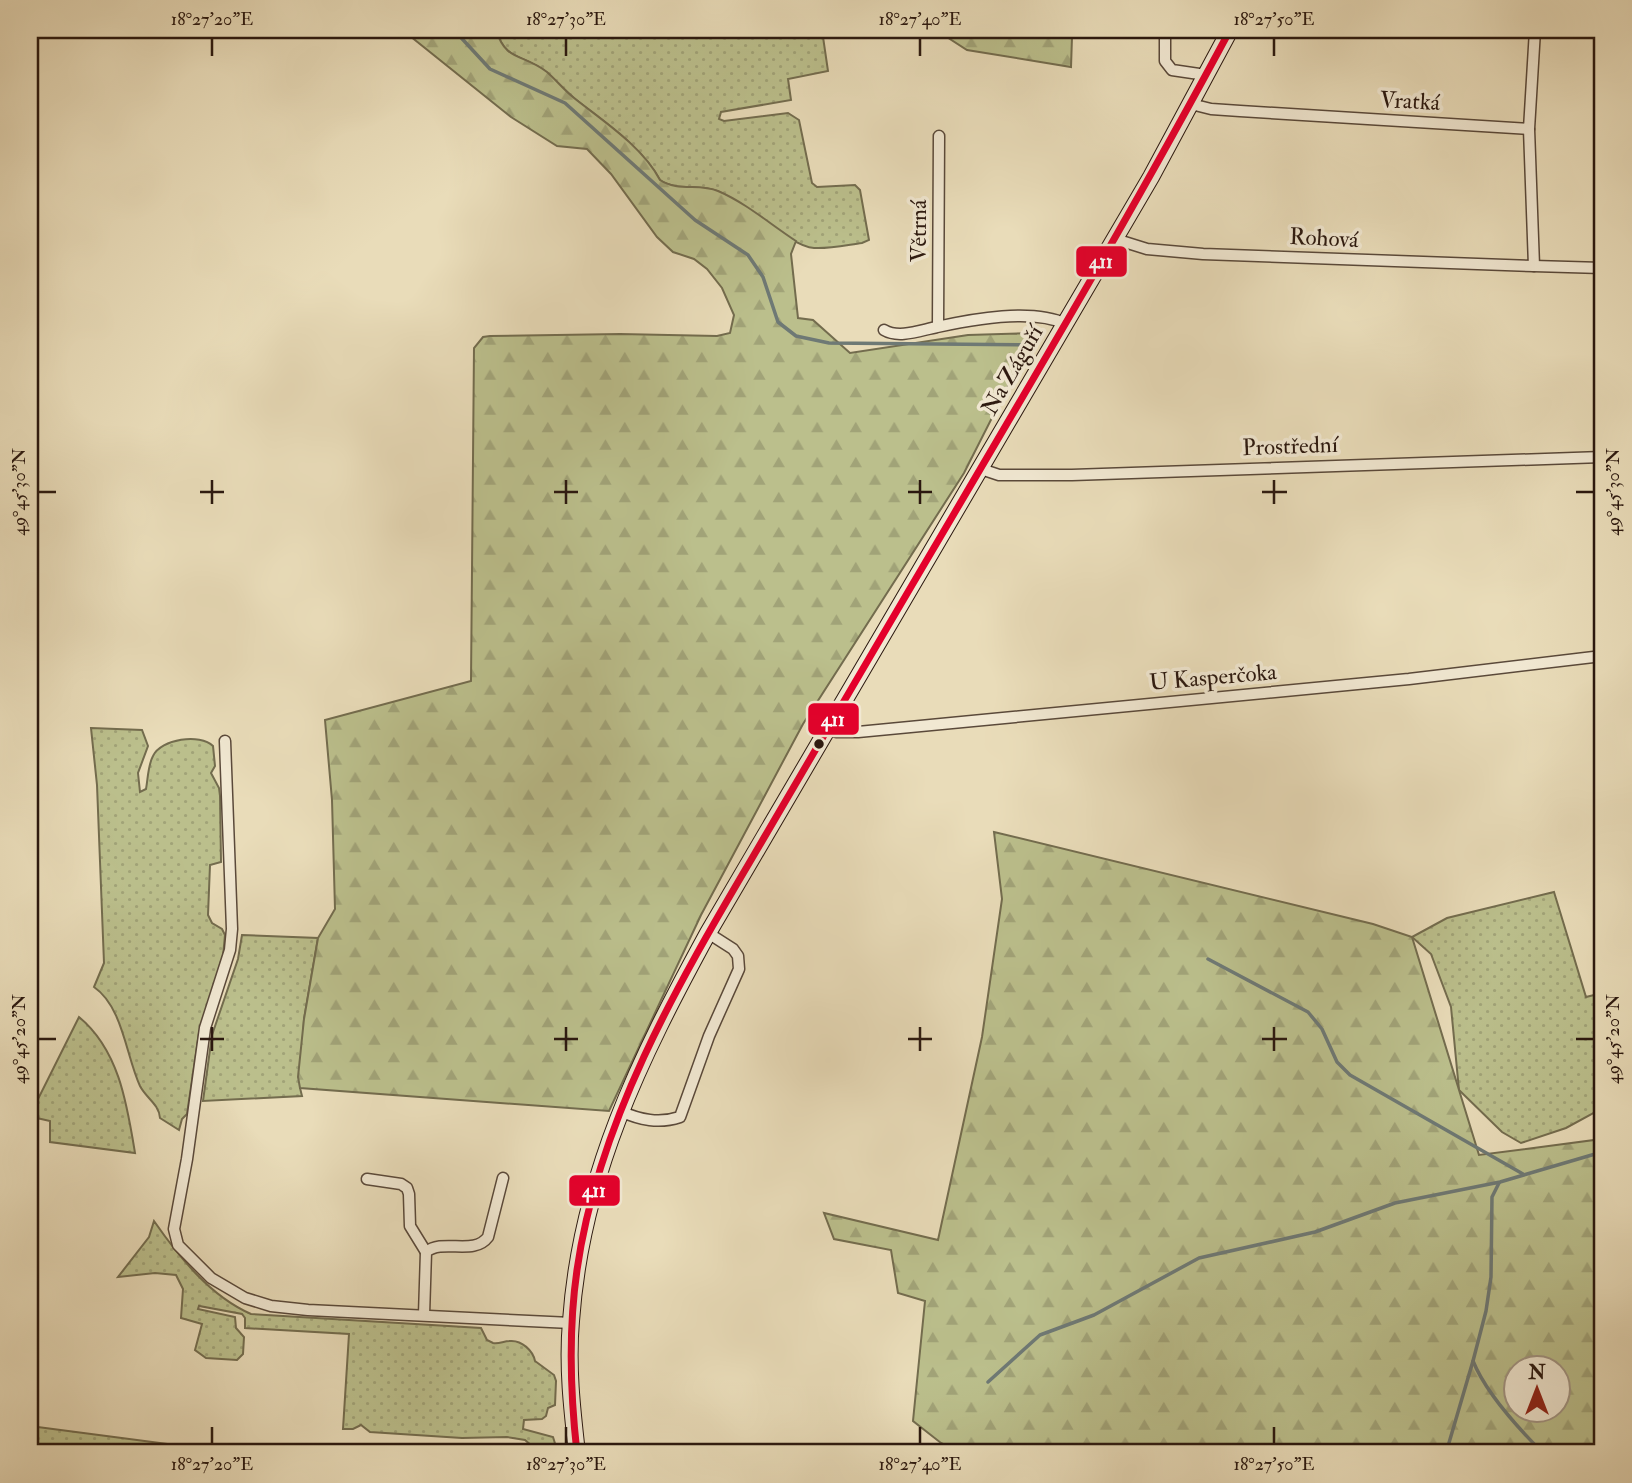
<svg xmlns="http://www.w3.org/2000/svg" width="1632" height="1483" font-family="'IM FELL Double Pica',serif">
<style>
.grass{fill:url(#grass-dots);stroke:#736c4e;stroke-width:2}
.forest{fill:url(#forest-firs);stroke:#736c4e;stroke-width:2;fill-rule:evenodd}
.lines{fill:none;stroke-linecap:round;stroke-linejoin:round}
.stream{stroke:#6e7975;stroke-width:3.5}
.street-casing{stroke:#5a493a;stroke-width:13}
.secondary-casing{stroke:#2b180f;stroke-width:18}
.street{stroke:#f1e8d2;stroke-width:10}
.secondary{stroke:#f1e8d2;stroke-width:16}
.bus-1-casing{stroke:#f1e8d2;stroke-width:12}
.bus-1{stroke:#e4002b;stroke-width:7}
.ticks{fill:none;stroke:#2b180f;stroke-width:2.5}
.bus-dot{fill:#2b180f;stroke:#f1e8d2;stroke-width:2.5}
.labels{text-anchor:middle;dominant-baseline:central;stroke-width:7;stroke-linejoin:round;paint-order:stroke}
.street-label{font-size:23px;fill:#2b180f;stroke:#f1e8d2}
.line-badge{stroke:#f1e8d2;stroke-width:2.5}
.badge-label{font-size:19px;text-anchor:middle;font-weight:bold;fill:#fff}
.neatline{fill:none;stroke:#2b180f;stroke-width:2.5}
.ticks-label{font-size:18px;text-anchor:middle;fill:#2b180f}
</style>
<defs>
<pattern id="grass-dots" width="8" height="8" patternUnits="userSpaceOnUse" patternTransform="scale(1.75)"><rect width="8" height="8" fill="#bbbf8c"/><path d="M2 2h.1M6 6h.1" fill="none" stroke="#a1a378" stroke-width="1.8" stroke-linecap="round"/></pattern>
<pattern id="forest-firs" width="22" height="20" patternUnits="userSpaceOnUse" patternTransform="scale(1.75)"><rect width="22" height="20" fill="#bbbf8c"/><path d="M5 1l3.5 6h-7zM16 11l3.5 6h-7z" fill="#a1a378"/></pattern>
</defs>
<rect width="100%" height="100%" fill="#e9dcb9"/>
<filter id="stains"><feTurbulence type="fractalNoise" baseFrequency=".00286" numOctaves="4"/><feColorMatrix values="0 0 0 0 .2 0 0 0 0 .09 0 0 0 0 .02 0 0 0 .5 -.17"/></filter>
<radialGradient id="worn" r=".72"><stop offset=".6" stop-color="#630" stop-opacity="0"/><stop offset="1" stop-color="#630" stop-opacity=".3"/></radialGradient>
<g class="grass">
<path d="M496,30h326l6,41 -40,8 3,21 -70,12 -2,7 5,2 64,-8 11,7 13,63 5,4 38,-2 5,5 9,50 -7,3c-15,2 -33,6 -48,5 -24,-1 -69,-46 -97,-57 -19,-8 -40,1 -57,-11 -17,-33 -58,-59 -86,-82 -10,-8 -18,-18 -28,-26 -24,-19 -40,-10 -50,-42z"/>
<path d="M91,728l51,2 6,16 -10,27 2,19 6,-3c2,-11 2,-24 7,-33 8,-17 47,-23 60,-10l2,20 -4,7 8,15 1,8 1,66 -11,3 -2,50 4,8 10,6 3,6 -2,21 -24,77 -12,81 -5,5 -3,11 -19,-12c-1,-14 -14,-20 -20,-32 -14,-30 -17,-79 -46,-99l10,-24 -7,-178z"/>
<polygon points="1554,892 1586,997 1602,993 1602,1113 1597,1111 1566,1128 1521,1143 1502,1132 1459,1090 1451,1007 1431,954 1412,937 1447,918"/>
<polygon points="242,935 318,938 304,1019 300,1088 302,1096 203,1101 212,1035 238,959"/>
<path d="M79,1017c40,33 48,87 56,136l-85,-11v-21l-13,-3 -4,-5 2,-8z"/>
<path d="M154,1221c25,36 56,75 97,93l230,14 6,12 6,3c7,1 10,-2 17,-2 12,-1 23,10 25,20l19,14 2,6 -1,24 -7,3 -2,8 -4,3 -18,1 -1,9 30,8 5,16 -26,-7 -7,-6 -18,-3 -45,1 -92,-6 -9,-7 -8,4h-10l6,-95 -104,-6v-10l-3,-4 -43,-8 -1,3 37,8 1,11 8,9 -1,17 -6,6 -31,-2 -11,-8 7,-26 -21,-6 2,-29 -7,-14 -21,-2 -37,4 31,-40z"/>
<polygon points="30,1426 221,1451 253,1453 30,1453"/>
</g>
<g class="forest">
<path d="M405,30h91c10,32 26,23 51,42 9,8 17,18 27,26 29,23 68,48 86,82 18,12 39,3 58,11 28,12 52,33 78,50l-5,13 7,64 15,2 37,33 118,-18 67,-2 -71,140 -161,251 -102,191 -92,196 -309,-23 -2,-11 6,-58 14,-81 17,-29 -3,-109 -7,-80 146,-39 3,-333 9,-11 7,-1 130,-2 97,2 13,-3 4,-18 -12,-27 -15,-19 -13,-10 -21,-7 -16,-15 -46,-63 -24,-25 -30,-3 -46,-29 -106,-85z"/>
<polygon points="936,30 1068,30 1072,37 1071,67 967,50"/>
<path d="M994,832l379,92 39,13 67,218 123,-16v314h-641l-20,-10 -28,-22 12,-120 -27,-8 -7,-43 -57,-11 -10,-26 114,27 44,-203 20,-138zM1516,1368h42v42h-42z"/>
</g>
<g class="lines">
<g class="stream">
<polyline points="454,30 490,69 565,103 695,220 748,255 763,277 778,322 796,336 829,343 1035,345"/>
<polyline points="1208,959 1308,1012 1322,1029 1337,1062 1350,1075 1523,1174"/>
<path d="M1473,1361c13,32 46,68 70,92"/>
<polyline points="988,1382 1040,1335 1094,1315 1199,1258 1315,1232 1395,1203 1500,1182 1602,1152"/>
<polyline points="1446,1453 1473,1361 1486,1311 1491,1277 1492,1197 1499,1183"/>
</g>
<defs>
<g id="street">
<polyline points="1165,30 1165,61 1172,70 1206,75"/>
<polyline points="1191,104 1211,109 1240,111 1529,129 1535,30"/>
<polyline points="1115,239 1147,249 1203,254 1534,266 1529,129"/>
<polyline points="1534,266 1602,268"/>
<polyline points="938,326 939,136"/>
<path d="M884,330c15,9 37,0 53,-3 36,-8 95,-19 129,-3"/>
<polyline points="981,469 999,475 1072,475 1602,457"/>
<polyline points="828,729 836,732 858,732 1409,679 1602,656"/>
<polyline points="225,741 232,929 230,950 205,1028 187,1159 174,1229 178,1245 211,1278 245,1298 271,1306 308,1310 571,1323"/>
<path d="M620,1111c20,9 39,13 60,6l29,-81 30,-67 -1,-13 -5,-7 -25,-16"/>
<polyline points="367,1179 401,1184 407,1188 409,1194 410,1226 426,1252"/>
<path d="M424,1315l2,-63c17,-14 48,4 62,-15l15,-59"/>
</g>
<path id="secondary" d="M577,1453c-5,-44 -10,-88 -6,-132 10,-144 69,-263 137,-388l443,-756 79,-147"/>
</defs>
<use href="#street" class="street-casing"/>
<use href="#secondary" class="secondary-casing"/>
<use href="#street" class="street"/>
<use href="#secondary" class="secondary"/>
<defs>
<path id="bus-1" d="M577,1453c-7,-62 -9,-121 0,-183 21,-148 99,-283 174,-410 45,-78 91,-156 137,-234 116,-198 234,-394 342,-596"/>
</defs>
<use href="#bus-1" class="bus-1-casing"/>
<use href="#bus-1" class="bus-1"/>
</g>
<path class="ticks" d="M212,38v18M566,38v18M920,38v18M1274,38v18M212,480v24M566,480v24M920,480v24M1274,480v24M38,492h18M200,492h24M554,492h24M908,492h24M1262,492h25M1576,492h18M212,1027v24M566,1027v24M920,1027v24M1274,1027v24M38,1039h18M200,1039h24M554,1039h24M908,1039h24M1262,1039h25M1576,1039h18M212,1427v17M566,1427v17M920,1427v17M1274,1427v17"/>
<circle class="bus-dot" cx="819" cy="744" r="6"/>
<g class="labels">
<g class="street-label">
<text transform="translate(1410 101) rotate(3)">Vratká</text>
<text transform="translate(918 231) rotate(-90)">Větrná</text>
<text transform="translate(1324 238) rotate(3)">Rohová</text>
<text transform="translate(1012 370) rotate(-60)">Na Záguří</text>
<text transform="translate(1290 446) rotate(-2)">Prostřední</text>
<text transform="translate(1213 677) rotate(-5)">U Kasperčoka</text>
</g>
</g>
<g class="line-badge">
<rect x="1075" y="245" width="53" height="33" rx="7" fill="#e4002b"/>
<rect x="807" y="702" width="53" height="34" rx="7" fill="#e4002b"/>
<rect x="568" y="1174" width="53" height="33" rx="7" fill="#e4002b"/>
</g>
<g class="badge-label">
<text x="1101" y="268">411</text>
<text x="833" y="726">411</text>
<text x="594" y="1197">411</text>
</g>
<rect width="1632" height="1483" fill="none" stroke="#e9dcb9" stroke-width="77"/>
<g transform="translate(1537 1389)"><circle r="33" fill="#f1e8d2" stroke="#a29584" stroke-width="2"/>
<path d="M0-5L12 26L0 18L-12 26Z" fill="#8f2418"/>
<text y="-10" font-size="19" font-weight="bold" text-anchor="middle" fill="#2b180f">N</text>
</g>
<rect x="38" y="38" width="1556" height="1406" class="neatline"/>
<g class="ticks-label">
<text x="212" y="25">18°27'20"E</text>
<text x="566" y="25">18°27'30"E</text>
<text x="920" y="25">18°27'40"E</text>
<text x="1274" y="25">18°27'50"E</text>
<text transform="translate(19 492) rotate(-90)" y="6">49°45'30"N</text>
<text transform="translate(1613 492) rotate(-90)" y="6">49°45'30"N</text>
<text transform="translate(19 1039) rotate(-90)" y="6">49°45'20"N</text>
<text transform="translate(1613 1039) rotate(-90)" y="6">49°45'20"N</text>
<text x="212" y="1470">18°27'20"E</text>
<text x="566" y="1470">18°27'30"E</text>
<text x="920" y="1470">18°27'40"E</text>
<text x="1274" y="1470">18°27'50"E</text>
</g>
<rect width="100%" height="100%" filter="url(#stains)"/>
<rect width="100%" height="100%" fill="url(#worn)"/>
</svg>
